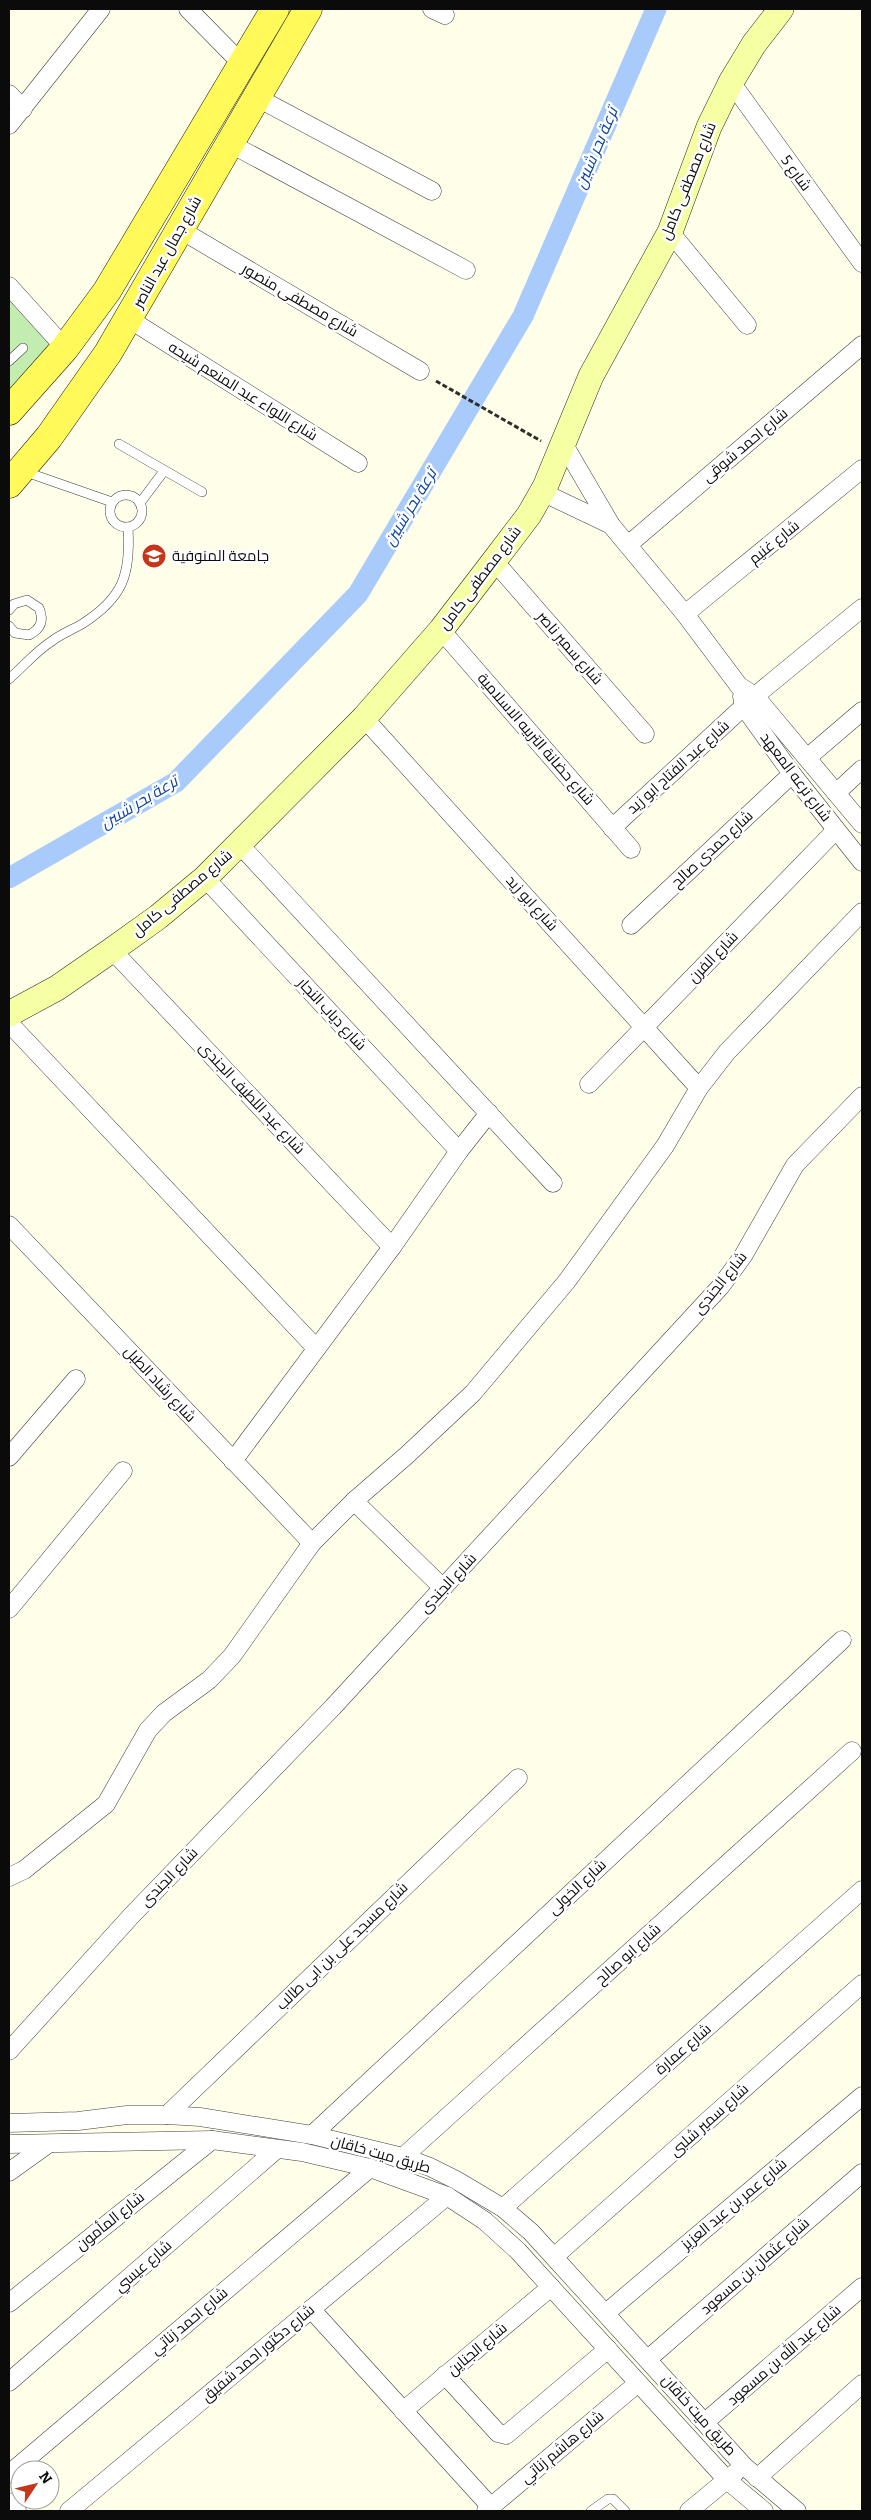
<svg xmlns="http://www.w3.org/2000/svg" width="871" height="2520" font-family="Bitter,Cairo,serif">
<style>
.green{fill:#c3ecb0}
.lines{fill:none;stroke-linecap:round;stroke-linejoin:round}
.canal{stroke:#a9cbfb;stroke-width:21}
.lane-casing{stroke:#3e3e3e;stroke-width:10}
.street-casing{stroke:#3e3e3e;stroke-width:19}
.secondary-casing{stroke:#2d2d2d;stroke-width:26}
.primary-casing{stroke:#1c1c1c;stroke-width:29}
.path{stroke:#2d2d2d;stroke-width:3;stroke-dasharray:5 2.5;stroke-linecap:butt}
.lane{stroke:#fff;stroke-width:9}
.street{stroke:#fff;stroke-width:18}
.secondary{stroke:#f6ffa4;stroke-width:25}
.primary{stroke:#fff959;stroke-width:28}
.labels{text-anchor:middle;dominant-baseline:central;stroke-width:5;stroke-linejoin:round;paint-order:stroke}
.street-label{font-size:15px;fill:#0b0b0b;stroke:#fff}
.poi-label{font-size:15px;fill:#0b0b0b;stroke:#fff;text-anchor:start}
.water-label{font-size:16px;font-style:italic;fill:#0b42a6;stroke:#fff}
</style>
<rect width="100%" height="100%" fill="#ffffe9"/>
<polygon class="green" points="9,286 65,348 9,400"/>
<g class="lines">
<polyline class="canal" points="9,878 176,782 358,594 523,316 656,9"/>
<defs>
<g id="lane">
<polyline points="9,361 23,348"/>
<polyline points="119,444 202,492"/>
<polyline points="23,471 112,502"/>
<circle cx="126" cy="511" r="16"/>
<polyline points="140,503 164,471"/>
<path d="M9,610l5,-6 13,-4 12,8c5,12 2,21 -10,27l-14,-2 -6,-7"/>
<path d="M9,679c14,-12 27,-28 43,-38 9,-7 20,-11 30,-17 41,-26 49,-49 46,-97"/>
<polyline points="591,2511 608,2499 613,2499 625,2511"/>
</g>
<g id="street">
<polyline points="188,9 242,64"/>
<polyline points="432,9 445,15"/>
<polyline points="731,82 862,263"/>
<polyline points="9,94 23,109"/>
<polyline points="256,97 432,191"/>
<polyline points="9,125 101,9"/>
<polyline points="229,143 466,270"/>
<polyline points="179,229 420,371"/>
<polyline points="670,232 747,325"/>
<polyline points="9,286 65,348"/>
<polyline points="129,319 358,463"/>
<polyline points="563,443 611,525 685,614 739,686 755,696 862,824"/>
<polyline points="542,492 611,525"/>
<polyline points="628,545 862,345"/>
<polyline points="494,561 645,734"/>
<polyline points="685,614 862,469"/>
<polyline points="441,630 631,849"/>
<polyline points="742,696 744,707 792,774 862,862"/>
<polyline points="364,718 699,1088"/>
<polyline points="807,758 862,711"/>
<polyline points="836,793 862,769"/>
<polyline points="612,828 755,696 862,608"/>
<polyline points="240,845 553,1183"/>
<polyline points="205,878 459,1151"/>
<polyline points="631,925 792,774"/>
<polyline points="112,950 392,1247"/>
<polyline points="9,1023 316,1348"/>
<polyline points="589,1084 836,830"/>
<polyline points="9,1225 312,1543"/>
<polyline points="9,1457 76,1379"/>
<polyline points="233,1461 392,1247 459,1151 489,1113"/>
<polyline points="354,1501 443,1588"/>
<polyline points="9,1609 123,1471"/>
<polyline points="9,1877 24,1870 106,1804 148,1730 164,1713 209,1680 232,1656 312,1543 354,1501 407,1455 473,1393 567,1281 665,1146 699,1088 727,1052 862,912"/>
<polyline points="9,2051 132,1915 333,1707 721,1286 743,1256 795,1165 862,1096"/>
<polyline points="167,2115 518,1778"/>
<polyline points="9,2123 78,2121 127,2115 167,2115 200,2117 312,2135 403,2157 430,2167 456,2180 503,2208 531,2232 744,2466 797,2511"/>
<polyline points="312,2135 842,1640"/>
<polyline points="9,2144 212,2140 302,2152 370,2168 447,2196 485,2221 518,2251 727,2480 764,2511"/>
<polyline points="403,2157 852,1751"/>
<polyline points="9,2172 48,2144"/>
<polyline points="503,2208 862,1890"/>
<polyline points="555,2256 862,1984"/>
<polyline points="9,2303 212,2140"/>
<polyline points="311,2309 491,2507"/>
<polyline points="606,2313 862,2096"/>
<polyline points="648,2359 862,2173"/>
<polyline points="445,2375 498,2433 506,2435 608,2349"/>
<polyline points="9,2382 277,2149"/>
<polyline points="403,2411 551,2287"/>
<polyline points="705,2422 862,2287"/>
<polyline points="9,2474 370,2168"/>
<polyline points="757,2478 862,2384"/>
<polyline points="9,2502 17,2511"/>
<polyline points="69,2511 447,2196"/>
<polyline points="486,2511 638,2383"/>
<polyline points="689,2511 735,2473"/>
</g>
<polyline id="secondary" points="9,1014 57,988 112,950 158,917 205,878 364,718 441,630 494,561 529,515 545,487 591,376 670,232 709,127 731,82 754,44 781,9"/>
<g id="primary">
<polyline points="9,411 65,348 107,291 275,9"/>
<polyline points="9,484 49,437 108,353 308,9"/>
</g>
</defs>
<use href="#lane" class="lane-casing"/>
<use href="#street" class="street-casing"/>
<use href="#secondary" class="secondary-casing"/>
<use href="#primary" class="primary-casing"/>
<polyline class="path" points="436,381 541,441"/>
<use href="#lane" class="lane"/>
<use href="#street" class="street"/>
<use href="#secondary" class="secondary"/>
<use href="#primary" class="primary"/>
</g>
<defs>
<symbol id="university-disc" viewBox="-11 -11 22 22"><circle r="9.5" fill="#c53519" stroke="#fff"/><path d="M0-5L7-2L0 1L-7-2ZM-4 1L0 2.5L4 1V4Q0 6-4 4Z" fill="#fff"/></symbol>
</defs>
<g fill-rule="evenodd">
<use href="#university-disc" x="140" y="542" width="28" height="28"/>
</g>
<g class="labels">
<g class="street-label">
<text transform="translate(796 173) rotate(54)">شارع 5</text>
<text transform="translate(688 181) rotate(-68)">شارع مصطفى كامل</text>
<text transform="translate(167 252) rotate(-61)">شارع جمال عبد الناصر</text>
<text transform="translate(300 300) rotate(30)">شارع مصطفى منصور</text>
<text transform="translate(243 391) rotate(32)">شارع اللواء عبد المنعم شيحه</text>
<text transform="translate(745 445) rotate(-40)">شارع احمد شوقى</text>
<text transform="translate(774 542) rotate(-39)">شارع غنيم</text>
<text transform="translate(480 578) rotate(-53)">شارع مصطفى كامل</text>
<text transform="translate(570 648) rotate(49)">شارع سمير ناصر</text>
<text transform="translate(536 739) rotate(49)">شارع حضانة التربيه الاسلامية</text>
<text transform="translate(678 767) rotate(-42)">شارع عبد الفتاح ابو زيد</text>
<text transform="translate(796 777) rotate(53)">شارع ترعه المعهد</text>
<text transform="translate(712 849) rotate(-43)">شارع حمدى صالح</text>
<text transform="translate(182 893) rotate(-40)">شارع مصطفى كامل</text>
<text transform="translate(532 903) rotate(48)">شارع ابو زيد</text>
<text transform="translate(713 957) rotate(-46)">شارع الفرن</text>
<text transform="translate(332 1014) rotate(47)">شارع دياب النجار</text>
<text transform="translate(252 1098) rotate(47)">شارع عبد اللطيف الجندى</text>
<text transform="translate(720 1283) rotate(-51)">شارع الجندى</text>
<text transform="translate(160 1384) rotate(47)">شارع رشاد الطبل</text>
<text transform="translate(448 1583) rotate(-47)">شارع الجندى</text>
<text transform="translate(169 1877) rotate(-46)">شارع الجندى</text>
<text transform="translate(577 1887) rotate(-43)">شارع الخولى</text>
<text transform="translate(342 1946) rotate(-44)">شارع مسجد على بن ابى طالب</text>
<text transform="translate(628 1954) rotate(-42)">شارع ابو صالح</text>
<text transform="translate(683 2049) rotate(-41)">شارع عمارة</text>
<text transform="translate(709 2120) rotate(-42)">شارع سمير شلبى</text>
<text transform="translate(381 2154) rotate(16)">طريق ميت خاقان</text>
<text transform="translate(734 2204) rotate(-40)">شارع عمر بن عبد العزيز</text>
<text transform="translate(110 2221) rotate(-39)">شارع المأمون</text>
<text transform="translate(143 2266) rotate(-41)">شارع عيسي</text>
<text transform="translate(755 2266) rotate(-41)">شارع عثمان بن مسعود</text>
<text transform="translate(189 2321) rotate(-40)">شارع احمد زناتي</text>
<text transform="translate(477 2349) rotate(-40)">شارع الجناين</text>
<text transform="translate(258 2353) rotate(-40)">شارع دكتور احمد شفيق</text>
<text transform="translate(784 2355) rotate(-41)">شارع عبد الله بن مسعود</text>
<text transform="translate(699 2415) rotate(48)">طريق ميت خاقان</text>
<text transform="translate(562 2447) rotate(-40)">شارع هاشم زناتي</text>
</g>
<g class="poi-label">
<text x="172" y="556">جامعة المنوفية</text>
</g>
<g class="water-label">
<text transform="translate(596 148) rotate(-67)">ترعة بحر شبين</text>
<text transform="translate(410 507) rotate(-59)">ترعة بحر شبين</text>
<text transform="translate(139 802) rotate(-31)">ترعة بحر شبين</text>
</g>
</g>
<rect width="871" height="2520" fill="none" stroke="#0b0b0b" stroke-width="20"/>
<g transform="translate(35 2485) rotate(55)"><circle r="24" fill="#ffffff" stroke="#9d9d9d"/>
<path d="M0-4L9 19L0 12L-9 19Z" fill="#c53519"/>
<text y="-8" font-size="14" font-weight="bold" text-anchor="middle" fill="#0b0b0b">N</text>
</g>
</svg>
